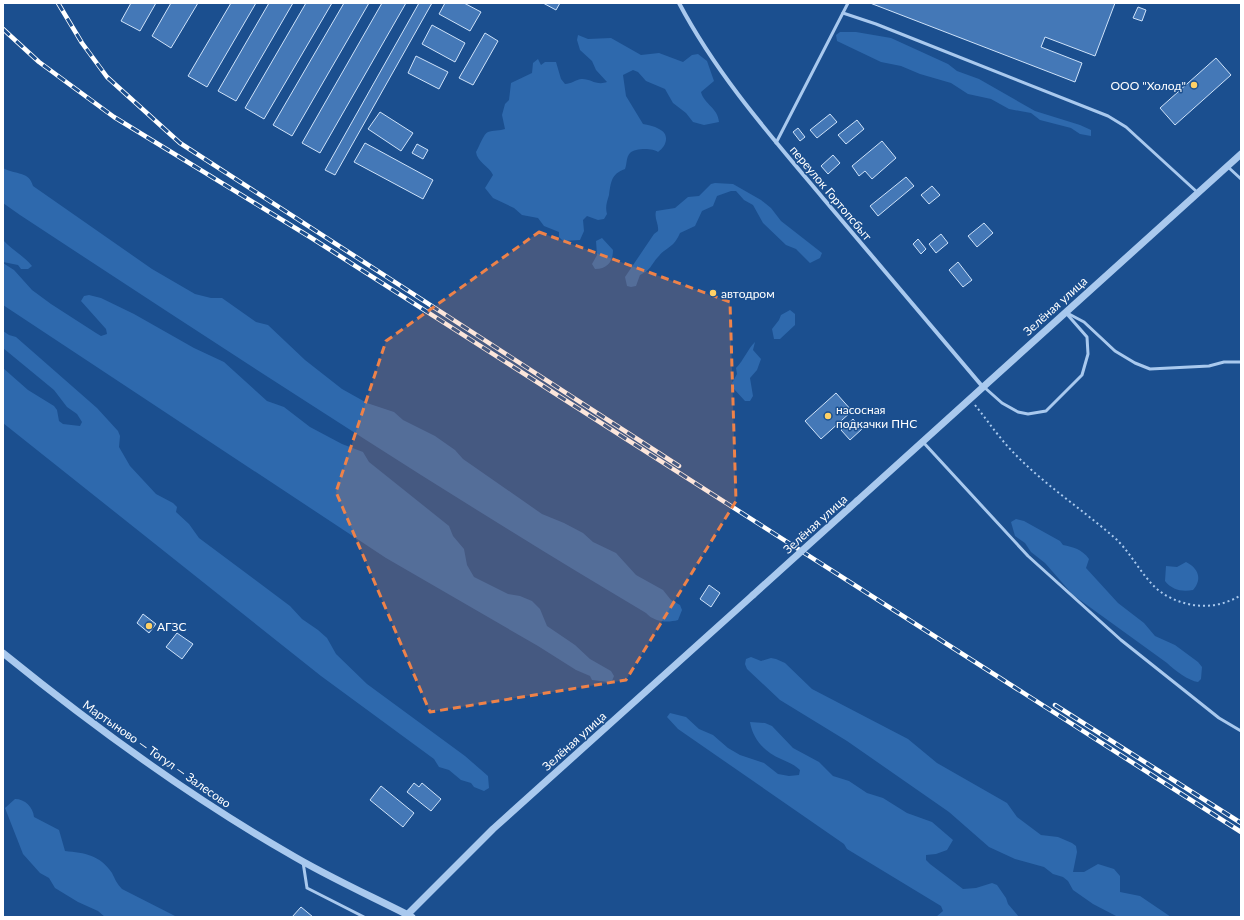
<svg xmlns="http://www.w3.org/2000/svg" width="1244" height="920" font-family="Lato,sans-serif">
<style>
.green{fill:#2e69ad}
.building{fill:#4478b7;stroke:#cfe3fa}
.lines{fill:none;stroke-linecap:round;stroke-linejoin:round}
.path{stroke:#a9c9ee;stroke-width:2;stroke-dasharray:2 3;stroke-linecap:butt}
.service{stroke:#a9c9ee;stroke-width:3}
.minor{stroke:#a9c9ee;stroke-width:4}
.tertiary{stroke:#a9c9ee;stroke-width:7}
.rail-casing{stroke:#fff;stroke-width:4.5}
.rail{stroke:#1b4f8f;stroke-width:3;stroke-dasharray:9;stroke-linecap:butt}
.tertiary-bridge{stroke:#a9c9ee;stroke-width:7}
.marked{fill:#ee8249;fill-opacity:0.2;stroke:#ee8249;stroke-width:3;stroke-dasharray:8 5;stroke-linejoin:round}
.poi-dot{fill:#ffd166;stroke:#1b4f8f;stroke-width:1.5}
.labels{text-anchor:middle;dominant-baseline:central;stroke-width:3;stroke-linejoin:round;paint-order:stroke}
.poi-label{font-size:12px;fill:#fff;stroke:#1b4f8f;text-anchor:start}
.street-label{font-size:12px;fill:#fff;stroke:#1b4f8f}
</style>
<rect width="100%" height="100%" fill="#1b4f8f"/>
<g class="green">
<polygon points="840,32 856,32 891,38 948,64 957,71 979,79 1035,111 1080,125 1091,130 1091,136 1080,134 1071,128 1040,120 1031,113 1009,109 991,99 968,94 951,83 920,74 901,66 881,62 837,41 836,35"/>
<path d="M578,35l10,4 23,-1 30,17 18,-2 24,9 9,-7 6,-1 9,7 7,20 -13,11c3,12 17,16 18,30l-15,3 -11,-3 -7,-9 -13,-10 -8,-14 -19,-8 -8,-9 -5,-2 -10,5 3,21 17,28c5,1 11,2 16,5 11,5 8,17 -1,23 -5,-4 -23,-4 -28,1 -4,4 -3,11 -5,16 -14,5 -14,13 -16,26 -2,7 -4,12 -2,19l-3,5 -6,1 -11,-4 -4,4 1,11 -4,9 -17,1 -4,-4v-5l-15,-6 -6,-8 -16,-3 -8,-7 -21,-10 -8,-10 8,-13c-4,-9 -16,-13 -17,-23 3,-5 8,-19 12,-20 5,-2 12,-1 17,-3l-3,-14 3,-11 4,-4 2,-17 21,-10 1,-10 5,-4 3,6 4,-3h11l5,17 4,5c6,0 10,-4 16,-5 9,-1 15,7 26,3l-11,-12 -4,-9 -12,-11 -3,-10z"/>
<path d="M3,168c13,7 26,3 30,18l119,83 43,25 16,4h11l34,24 12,3 37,35 37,29 25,14 27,9 9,8 32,16 20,14 8,9 79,55 22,9 19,10 10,9 23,11 20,22 27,15 8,10 9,5 2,5 -4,10c-11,3 -24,2 -32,-7 -212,-126 -419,-262 -626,-398l-17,-12z"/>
<path d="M715,183l18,1 28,16 10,8 10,13 41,32 -2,5 -10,5 -14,-14 -10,-4 -23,-22 -10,-18 -9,-5 -8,-9h-5l-14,5 -4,10 -11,5 -7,15 -15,7c-7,16 -13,13 -22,24 -8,9 -6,12 -18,18l-4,11 -5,1 -4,-1 -2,-9 29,-43 4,-3c1,-7 -4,-12 -2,-20l19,-3 13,-11 11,-1 12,-12z"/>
<path d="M602,238l11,12c0,11 -5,19 -18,19l-3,-5 5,-9 -1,-14z"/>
<path d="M3,240c9,10 20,15 29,26l-4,3h-7l-3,-4 -15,-3z"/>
<polygon points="3,263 14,270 32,290 51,304 96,333 101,336 107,334 106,329 81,301 84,296 89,295 101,298 134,314 194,348 224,362 267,401 284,407 310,427 342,444 363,452 369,462 449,526 453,536 464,549 467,565 474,577 508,594 520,596 532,601 540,609 547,626 575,645 590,659 611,671 614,676 612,681 608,682 592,680 590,676 576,670 538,646 386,558 3,305"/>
<polygon points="790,310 795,314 795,325 780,339 774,339 772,329 779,320 781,315"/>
<polygon points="3,331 9,335 16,337 97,408 118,431 120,436 119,447 130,466 156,494 173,503 177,507 176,512 189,524 199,538 290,606 302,619 318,630 327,638 336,654 367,684 465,756 488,776 489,788 484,791 474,787 471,783 461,780 449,770 439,767 434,759 321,676 3,423 3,368 28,390 54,406 57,410 59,421 63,424 80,426 82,422 77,414 67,407 54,390 3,348"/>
<path d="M755,342l-2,8 8,9 -4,11 -7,8 3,18 -3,5h-5l-11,-12 -2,-6 5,-9 -1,-6c8,-8 11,-18 19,-26z"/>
<path d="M1016,519l8,2 36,20 3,4c10,2 19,4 26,14l-3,9 32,35 26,20 11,13 20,9 23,17 4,5 -1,12 -3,3c-9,-1 -24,-12 -31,-19l-94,-68 -28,-32 -14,-11 -6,-9 -10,-7 -4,-14z"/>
<path d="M1186,562c12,6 17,17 7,28 -11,2 -21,0 -28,-9l1,-15 11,1z"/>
<polygon points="751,657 761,661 771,658 776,659 785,663 812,689 908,739 937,763 1007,803 1017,817 1041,835 1058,837 1072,843 1076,846 1077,852 1073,872 1084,872 1098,864 1114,869 1120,876 1120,892 1140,896 1171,917 1118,917 1093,904 1073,890 1068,881 1063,877 1053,874 1044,867 1015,859 989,847 949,812 847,741 780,700 747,669 745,664 746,659"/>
<path d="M670,713l16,4 13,12 14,6 15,13 12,7 24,8 14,11 11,2 10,-1 1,-5c-5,-5 -12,-8 -19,-11 -16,-7 -28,-19 -31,-37l15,1 7,3 21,22 26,14 14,14 16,5 18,12 16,5 24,15 25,9 21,18 -6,10 -11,4 -10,1v5l4,4 33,25 13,-1 16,-5 5,2 9,13 2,6 11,13h-83l7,-6 -2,-5 -94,-57 -3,-5 -166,-115 -11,-12z"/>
<path d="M15,799c10,0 18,8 19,18l25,13 6,21c20,2 35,4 47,22 3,6 5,11 10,16l55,28h-72l-7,-6 -20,-9 -23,-14 -6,-10 -9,-5 -17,-19 -18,-46z"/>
</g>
<g class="building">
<polygon points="131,3 156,3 140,31 121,21"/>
<polygon points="171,3 198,3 171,48 152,36"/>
<polygon points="231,3 256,3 207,87 188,76"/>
<polygon points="269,3 293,3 236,101 218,91"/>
<polygon points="306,3 332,3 264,119 245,108"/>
<polygon points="344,3 369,3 292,136 273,125"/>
<polygon points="382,3 406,3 320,153 302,143"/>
<polygon points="419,3 432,3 335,175 325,170"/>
<polygon points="445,3 464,3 481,12 470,31 439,14"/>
<polygon points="543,3 560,3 556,10"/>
<polygon points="870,3 1115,3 1095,56 1045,37 1041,47 1082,63 1075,82"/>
<polygon points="1138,7 1146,10 1142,21 1133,18"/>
<polygon points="432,25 465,43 455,62 422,44"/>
<polygon points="485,33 498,41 473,85 459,78"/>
<polygon points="416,56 448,72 439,89 408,73"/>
<polygon points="1216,58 1231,75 1175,125 1160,108"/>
<polygon points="380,112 413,133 401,151 368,129"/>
<polygon points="830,114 837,122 817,138 810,130"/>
<polygon points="857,120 864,129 846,144 838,135"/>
<polygon points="798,128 805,137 800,141 793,132"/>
<polygon points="882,141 896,158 872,179 865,171 859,176 852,166"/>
<polygon points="365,143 433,180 423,199 354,162"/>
<polygon points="417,144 428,150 423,159 412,153"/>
<polygon points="833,155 840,163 828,174 821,166"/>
<polygon points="906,177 914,186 878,216 870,206"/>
<polygon points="932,186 940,195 929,204 921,195"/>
<polygon points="984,223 993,233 977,247 968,236"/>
<polygon points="941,234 948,243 936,253 929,244"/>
<polygon points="918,239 926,249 921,254 913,244"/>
<polygon points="958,262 972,280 963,287 949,270"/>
<polygon points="836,393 852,411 821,439 805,421"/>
<polygon points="853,419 862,429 850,440 841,430"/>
<polygon points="709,585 720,593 711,607 700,599"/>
<polygon points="143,614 156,624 149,633 137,623"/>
<polygon points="177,633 193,644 182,659 166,647"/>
<polygon points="414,783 419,787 422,783 441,799 431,811 407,792"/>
<polygon points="381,786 414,813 403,827 370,800"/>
<polygon points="301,907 313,917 292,917"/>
</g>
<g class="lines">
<path class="path" d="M975,405c12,15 23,31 36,45 32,34 71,59 105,89 19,18 30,47 53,58 23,12 50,12 72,-2"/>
<g class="service">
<polyline points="843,13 876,24 1108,116 1126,127 1197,192"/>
<polyline points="776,143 848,3"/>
<polyline points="1228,167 1241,179"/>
<polyline points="1069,314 1084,322 1115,351 1135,363 1150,369 1209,366 1224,362 1241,362"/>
<polyline points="984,387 1002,403 1018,412 1028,414 1046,411 1082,375 1088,354 1087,337 1066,313"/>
<polyline points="923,442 1028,556 1121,640 1219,718 1241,731"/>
<polyline points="303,862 307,888 364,917"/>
</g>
<path class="minor" d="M679,3c38,72 91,132 143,194 53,63 107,126 160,189"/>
<g class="tertiary">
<polyline points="857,501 1241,154"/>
<path d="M3,653c90,73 184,142 285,200 40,24 83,43 124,64"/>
<polyline points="405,917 493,829 753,595"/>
</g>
<defs>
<g id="rail">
<polyline points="58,3 82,43 107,77 180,143 679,466"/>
<polyline points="3,29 39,62 114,117 310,237 1241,832"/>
<polyline points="1055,705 1241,823"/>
</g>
</defs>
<use href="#rail" class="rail-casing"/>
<use href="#rail" class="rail"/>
<polyline class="tertiary-bridge" points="753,595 857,501"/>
</g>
<path class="marked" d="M539,232l191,70 6,199 -110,179 -196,32 -94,-220 50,-151z"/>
<g class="poi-dot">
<circle cx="1194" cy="85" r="4"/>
<circle cx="713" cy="293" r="4"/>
<circle cx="828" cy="416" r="4"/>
<circle cx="149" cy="626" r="4"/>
</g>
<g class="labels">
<g class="poi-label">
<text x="1186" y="85" text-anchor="end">ООО "Холод"</text>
<text x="721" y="293">автодром</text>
<text x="836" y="409">насосная<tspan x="836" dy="14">подкачки ПНС</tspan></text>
<text x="157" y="626">АГЗС</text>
</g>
<g class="street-label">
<text transform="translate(831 193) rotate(50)">переулок Гортопсбыт</text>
<text transform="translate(1055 306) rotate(-42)">Зелёная улица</text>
<text transform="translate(815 524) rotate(-42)">Зелёная улица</text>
<text transform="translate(574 741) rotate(-42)">Зелёная улица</text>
<text transform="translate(157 754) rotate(35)">Мартыново — Тогул — Залесово</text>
</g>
</g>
<rect width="1244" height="920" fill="none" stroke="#ffffff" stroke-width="8"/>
</svg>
